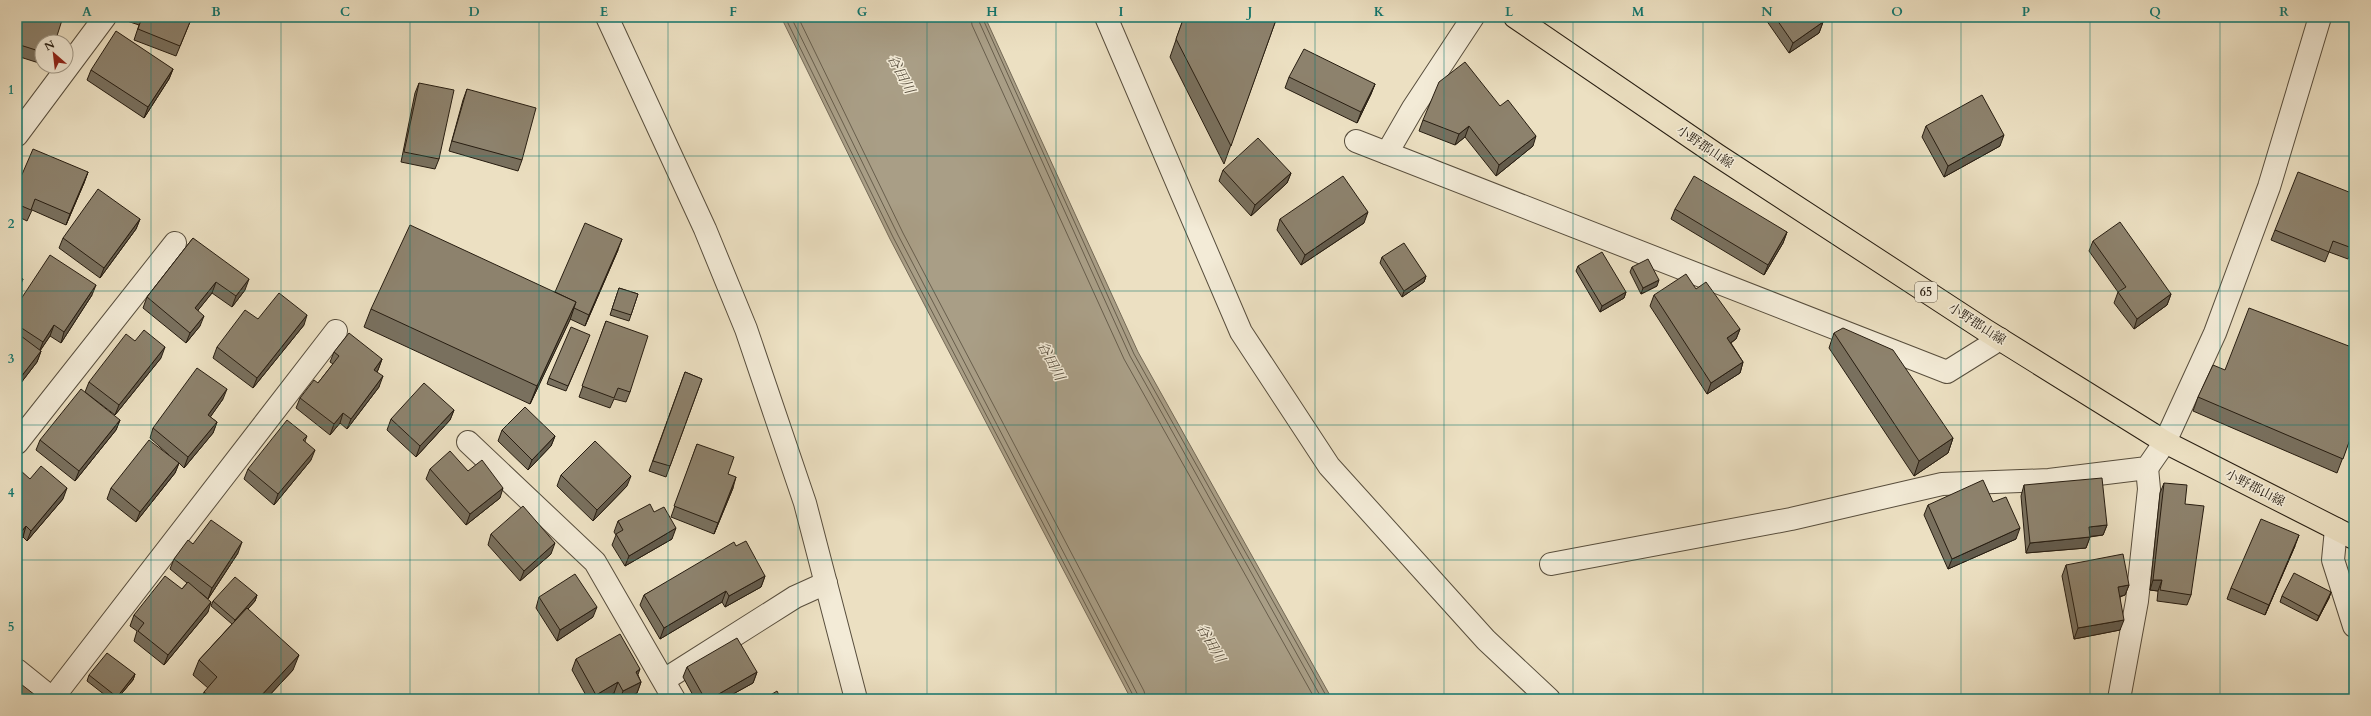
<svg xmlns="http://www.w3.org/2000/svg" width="2371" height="716" font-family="Cardo,'Noto Serif JP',serif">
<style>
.water{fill:#a99e86;stroke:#756a57}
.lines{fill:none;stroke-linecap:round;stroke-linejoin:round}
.shore{stroke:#685e4c;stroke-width:1}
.minor-casing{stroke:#584e3d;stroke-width:24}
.major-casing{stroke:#271d11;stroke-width:24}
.minor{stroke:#f3ebd7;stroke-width:22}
.major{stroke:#ece0c2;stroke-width:22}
.wall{fill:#79705e;stroke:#271d11}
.shaded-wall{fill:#635b4c;stroke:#271d11}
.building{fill:#8d826d;stroke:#271d11}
.grid{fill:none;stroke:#0f766e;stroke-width:1;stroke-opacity:0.55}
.labels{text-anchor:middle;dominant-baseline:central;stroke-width:3;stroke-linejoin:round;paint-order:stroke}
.shield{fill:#f3ebd7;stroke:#645b4c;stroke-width:1}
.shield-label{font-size:12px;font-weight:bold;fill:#271d11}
.street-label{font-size:13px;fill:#271d11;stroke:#f3ebd7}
.water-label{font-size:14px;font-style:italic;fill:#5b5140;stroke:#f3ebd7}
.neatline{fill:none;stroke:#0f766e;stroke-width:1.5}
.grid-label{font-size:13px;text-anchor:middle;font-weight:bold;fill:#0f766e}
</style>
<rect width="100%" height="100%" fill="#ece0c2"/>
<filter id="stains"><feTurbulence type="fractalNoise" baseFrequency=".005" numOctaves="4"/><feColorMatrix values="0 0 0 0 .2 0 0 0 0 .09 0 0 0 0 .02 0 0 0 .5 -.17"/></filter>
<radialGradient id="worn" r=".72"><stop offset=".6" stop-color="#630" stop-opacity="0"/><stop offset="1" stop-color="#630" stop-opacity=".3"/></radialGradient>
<polygon class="water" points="781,17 985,17 1138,352 1332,699 1131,699 890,239"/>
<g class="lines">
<g class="shore">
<polyline points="785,17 893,237 1135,699"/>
<polyline points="791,17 898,235 1140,699"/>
<polyline points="798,17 903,233 1144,691 1146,699"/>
<polyline points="971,17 972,25 1124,359 1315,699"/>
<polyline points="977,17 1130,356 1322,699"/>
<polyline points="982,17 1134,354 1328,699"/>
</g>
<defs>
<g id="minor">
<polyline points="607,17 705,229 746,329 805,503 856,699"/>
<polyline points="1106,17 1241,332 1329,466 1486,640 1549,699"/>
<polyline points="17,135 105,17"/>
<polyline points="1356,141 1947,372 2000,339"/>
<polyline points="1387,153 1413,108 1473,17"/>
<polyline points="468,442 595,562 674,699"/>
<polyline points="17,443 175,243"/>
<polyline points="2336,529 2333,560 2354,626"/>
<polyline points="1551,564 1791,519 1942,484 2049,480 2147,468 2165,442 2215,333 2269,187 2320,17"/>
<polyline points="17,670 53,699"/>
<polyline points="664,680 795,597 826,583"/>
<polyline points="52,699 336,331"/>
<polyline points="2119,699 2137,601 2149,489 2147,468"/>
</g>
<polyline id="major" points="1515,17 1717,155 1985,330 2165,442 2354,538"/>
</defs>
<use href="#minor" class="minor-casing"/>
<use href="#major" class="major-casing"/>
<use href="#minor" class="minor"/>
<use href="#major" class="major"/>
</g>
<g class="wall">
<polygon points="17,17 42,42 42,64 17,56"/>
<polygon points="129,17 192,17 176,56 134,40 139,25 127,21"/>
<polygon points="1184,17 1277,17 1224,164 1170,57"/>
<polygon points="1764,17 1819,17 1823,22 1819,33 1789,53"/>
<polygon points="173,69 169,79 144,118 87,80 91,70"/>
<polygon points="1289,77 1375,84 1371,94 1357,123 1285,88"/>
<polygon points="419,83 439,159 435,169 401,162 415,93"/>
<polygon points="467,89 522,160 518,171 449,151 463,100"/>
<polygon points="1500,106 1533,146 1496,176 1465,137 1455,145 1419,131 1423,120"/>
<polygon points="1926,126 2000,146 1944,177 1922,137"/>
<polygon points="1223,170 1291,173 1287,183 1251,216 1219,181"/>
<polygon points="88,172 84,183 66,225 32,210 27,221 17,216 17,186"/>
<polygon points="1675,209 1787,232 1783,243 1764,275 1671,219"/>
<polygon points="140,219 136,229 100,278 59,248 63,238"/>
<polygon points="1280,219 1364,223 1301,265 1277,230"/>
<polygon points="2275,230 2354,245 2348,259 2329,252 2325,262 2271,240"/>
<polygon points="193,238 245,290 232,307 212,293 198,310 200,326 186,343 143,308 147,297"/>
<polygon points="2093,241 2171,294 2167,305 2134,329 2114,303 2118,292 2089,251"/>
<polygon points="618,250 585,326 570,319 530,404 364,327 371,309 555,292"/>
<polygon points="1382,257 1426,276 1424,282 1402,297 1380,263"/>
<polygon points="1578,266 1626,292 1624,298 1600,312 1576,271"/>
<polygon points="1632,267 1657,286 1641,294 1630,272"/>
<polygon points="619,288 638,294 629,321 610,315"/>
<polygon points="92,295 61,343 50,336 40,351 41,351 37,362 17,388 17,305"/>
<polygon points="1654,295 1740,329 1736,339 1731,343 1743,362 1740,373 1707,394 1650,306"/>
<polygon points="258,319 304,325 253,388 213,358 217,347"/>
<polygon points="606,321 630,392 626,402 614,399 610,408 579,397"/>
<polygon points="1834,333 1953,438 1948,453 1914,476 1829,348"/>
<polygon points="588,340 566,391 547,384 549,378"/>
<polygon points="334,352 382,359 378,370 377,372 379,387 347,429 340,423 330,435 296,408 300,398 318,383 333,364 330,362"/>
<polygon points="161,358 115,415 85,392 89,382"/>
<polygon points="2353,368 2354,428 2337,473 2193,411 2198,397 2225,370"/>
<polygon points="685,372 702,379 666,477 649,471"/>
<polygon points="223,399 210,417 217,422 213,433 184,468 179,463 175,473 136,522 107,499 111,488 169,455 150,438 153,428"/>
<polygon points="454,410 450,420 416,457 387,430 391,419"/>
<polygon points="120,420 116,430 75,481 36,450 40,440"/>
<polygon points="502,430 555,436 551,446 528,470 498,441"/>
<polygon points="307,436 305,441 311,460 274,505 244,479 248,469"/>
<polygon points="697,444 728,474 733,488 714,534 671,517"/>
<polygon points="430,469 468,471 500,498 466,525 426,479"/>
<polygon points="561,475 627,486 593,521 557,486"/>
<polygon points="30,479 63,499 27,541 23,537"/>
<polygon points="2164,483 2185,504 2191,595 2187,605 2157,601 2158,591 2150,590 2160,493"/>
<polygon points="2024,485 2107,525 2103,535 2090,537 2086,548 2026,553 2021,496"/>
<polygon points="1993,502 2016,539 1948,569 1924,515 1928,505"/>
<polygon points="654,512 672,539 625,566 612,545 616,535 614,532 618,521"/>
<polygon points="491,534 551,554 520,581 488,545"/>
<polygon points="193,544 238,553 208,599 200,592 208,612 164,665 134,641 137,631 130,626 134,615 182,589 187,583 170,569 174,559"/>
<polygon points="736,546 765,576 761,587 725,607 722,602 660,639 640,605 644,595"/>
<polygon points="2295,546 2265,615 2227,599 2231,588"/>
<polygon points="2066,565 2129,585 2125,595 2120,597 2120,630 2074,639 2062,576"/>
<polygon points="2331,592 2329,598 2317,621 2280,602 2282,596"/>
<polygon points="257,595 255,601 248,609 293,670 266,699 201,699 204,692 208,688 193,675 199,660 232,624 211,606 213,601"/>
<polygon points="539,597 593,617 557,641 536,608"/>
<polygon points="576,659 638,675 641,682 637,693 624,699 618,699 614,693 603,699 588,699 572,670"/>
<polygon points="687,667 757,672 753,683 724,699 695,699 683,677"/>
<polygon points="135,674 133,680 117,699 110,699 87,681 89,675"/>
</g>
<g class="shaded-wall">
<polygon points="1823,22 1819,33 1789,53 1793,43"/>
<polygon points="173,69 169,79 144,118 148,107"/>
<polygon points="1375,84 1371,94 1357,123 1361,112"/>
<polygon points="1469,126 1465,137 1455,145 1459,134"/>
<polygon points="2004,135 2000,146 1944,177 1948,166"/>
<polygon points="1536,136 1533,146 1496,176 1499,165"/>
<polygon points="88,172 84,183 66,225 70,214"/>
<polygon points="1291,173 1287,183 1251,216 1255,205"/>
<polygon points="1368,212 1364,223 1301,265 1305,255"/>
<polygon points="140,219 136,229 100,278 104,268"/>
<polygon points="1787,232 1783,243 1764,275 1768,265"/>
<polygon points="622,239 618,250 585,326 589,315"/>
<polygon points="1426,276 1424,282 1402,297 1404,291"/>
<polygon points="23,279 19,289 17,292 17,287"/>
<polygon points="249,279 245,290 232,307 236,296"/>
<polygon points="1659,280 1657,286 1641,294 1643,288"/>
<polygon points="216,282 212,293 191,319 195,308"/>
<polygon points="96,285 92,295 61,343 64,332"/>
<polygon points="1626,292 1624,298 1600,312 1602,306"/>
<polygon points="2171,294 2167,305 2134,329 2137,319"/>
<polygon points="576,302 570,320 530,404 537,386"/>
<polygon points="307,315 304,325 253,388 257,378"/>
<polygon points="204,316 200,326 186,343 190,333"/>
<polygon points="54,325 50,336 39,352 43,342"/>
<polygon points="1740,329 1736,339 1723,348 1727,338"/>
<polygon points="165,347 161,358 115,415 119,405"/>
<polygon points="41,351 37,362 17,388 17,382"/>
<polygon points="382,359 378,370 370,380 374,370"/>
<polygon points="1743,362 1740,373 1707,394 1711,383"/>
<polygon points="383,376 379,387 347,429 351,419"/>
<polygon points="227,389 223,399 204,426 208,415"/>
<polygon points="454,410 450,420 416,457 420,446"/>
<polygon points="343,413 340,423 330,435 334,424"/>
<polygon points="120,420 116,430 75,481 79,471"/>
<polygon points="217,422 213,433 184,468 188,457"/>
<polygon points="555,436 551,446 528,470 532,460"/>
<polygon points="1953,438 1948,453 1914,476 1919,461"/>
<polygon points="315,450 311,460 274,505 278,494"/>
<polygon points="179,463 175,473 136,522 140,512"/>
<polygon points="631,476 627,486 593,521 597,510"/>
<polygon points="736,477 733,488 714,534 718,523"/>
<polygon points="67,488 63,499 27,541 31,531"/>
<polygon points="503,488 500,498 466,525 470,514"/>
<polygon points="2107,525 2103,535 2085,537 2089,527"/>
<polygon points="26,526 23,537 17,543 17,537"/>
<polygon points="676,528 672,539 625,566 629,556"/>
<polygon points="2020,528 2016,539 1948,569 1952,559"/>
<polygon points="2299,535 2295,546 2265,615 2269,605"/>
<polygon points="2090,537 2086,548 2026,553 2030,543"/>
<polygon points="242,542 238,553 208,599 212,588"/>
<polygon points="555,543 551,554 520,581 524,571"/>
<polygon points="765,576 761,587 725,607 729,596"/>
<polygon points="2153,580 2162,580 2158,591 2150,590"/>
<polygon points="2129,585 2125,595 2114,598 2118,587"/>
<polygon points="726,591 722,602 660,639 664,628"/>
<polygon points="2331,592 2329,598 2317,621 2319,616"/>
<polygon points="257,595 255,601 233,626 235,620"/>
<polygon points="211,602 208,612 164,665 168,655"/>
<polygon points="597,607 593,617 557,641 560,630"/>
<polygon points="2124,620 2120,630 2074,639 2078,628"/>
<polygon points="299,655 293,670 266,699 258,699"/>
<polygon points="640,669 636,680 636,672"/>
<polygon points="757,672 753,683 724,699 710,699"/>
<polygon points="135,674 133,680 117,699 116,699 117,697"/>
<polygon points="618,682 614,693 603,699 594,699 596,695"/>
<polygon points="641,682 637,693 624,699 620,699 623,691"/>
</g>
<g class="building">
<polygon points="17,17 63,17 55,42 42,42 42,52 17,44"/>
<polygon points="142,17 192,17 180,46 138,29"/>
<polygon points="1184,17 1277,17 1231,146 1176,39"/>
<polygon points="1775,17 1819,17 1823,22 1793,43"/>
<polygon points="116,31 173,69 148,107 91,70"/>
<polygon points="1304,49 1375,84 1361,112 1289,77"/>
<polygon points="1465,62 1500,106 1508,100 1536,136 1499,165 1469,126 1459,134 1423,120 1439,82"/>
<polygon points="419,83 454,90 439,159 404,152"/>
<polygon points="467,89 536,108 522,160 452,141"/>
<polygon points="1982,95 2004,135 1948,166 1926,126"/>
<polygon points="1258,138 1291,173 1255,205 1223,170"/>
<polygon points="33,149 88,172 70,214 35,199 31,210 17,204 17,186"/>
<polygon points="2298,172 2354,194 2354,244 2352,248 2333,241 2329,252 2275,230"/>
<polygon points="1343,176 1368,212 1305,255 1280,219"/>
<polygon points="1694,176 1787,232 1768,265 1675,209"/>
<polygon points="98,189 140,219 104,268 63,238"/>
<polygon points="2120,222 2171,294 2137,319 2118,292 2126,287 2093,241"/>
<polygon points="585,223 622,239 589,315 574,308 576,302 555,292"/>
<polygon points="410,225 576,302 537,386 371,309"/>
<polygon points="193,238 249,279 236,296 216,282 195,308 204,316 190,333 147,297"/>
<polygon points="1404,243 1426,276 1404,291 1382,257"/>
<polygon points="1602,252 1626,292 1602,306 1578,266"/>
<polygon points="50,255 96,285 64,332 54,325 43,342 17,325 17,305"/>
<polygon points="1648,259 1659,280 1643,288 1632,267"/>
<polygon points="17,274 23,279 17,287"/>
<polygon points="1686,274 1696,289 1706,282 1740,329 1727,338 1743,362 1711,383 1654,295"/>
<polygon points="619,288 638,294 631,315 612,309"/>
<polygon points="279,293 307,315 257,378 217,347 245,310 258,319"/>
<polygon points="2249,308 2354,348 2354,364 2353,368 2354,369 2354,428 2343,459 2198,397 2213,365 2225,370"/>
<polygon points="606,321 648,336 630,392 618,388 614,398 582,386"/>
<polygon points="571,327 590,335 568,386 549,378"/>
<polygon points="1843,328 1893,350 1953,438 1919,461 1834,333"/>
<polygon points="144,330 165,347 119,405 89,382 126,334 135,341"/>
<polygon points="17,333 41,351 17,382"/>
<polygon points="349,333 382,359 374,370 383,376 351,419 343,413 334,424 300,398 314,380 318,383 339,356 334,352"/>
<polygon points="197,368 227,389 208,415 217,422 188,457 153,428"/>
<polygon points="685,372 702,379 670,466 653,461"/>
<polygon points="424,383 454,410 420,446 391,419"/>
<polygon points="81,389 120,420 79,471 40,440"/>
<polygon points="525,407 555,436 532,460 502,430"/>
<polygon points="287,420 307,436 303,440 315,450 278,494 248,469"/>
<polygon points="149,440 179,463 140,512 111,488"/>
<polygon points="595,441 631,476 597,510 561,475"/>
<polygon points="697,444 734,457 728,474 736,477 718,523 674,506"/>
<polygon points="450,451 468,471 482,460 503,488 470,514 430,469"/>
<polygon points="41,466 67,488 31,531 26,526 17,537 17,473 20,470 30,479"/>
<polygon points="2102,478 2107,525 2089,527 2090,537 2030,543 2024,485"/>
<polygon points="1983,480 1993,502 2006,497 2020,528 1952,559 1928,505"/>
<polygon points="2164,483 2187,485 2185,504 2204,506 2191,595 2160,590 2162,580 2153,580"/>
<polygon points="650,504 654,512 664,507 676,528 629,556 616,534 623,530 618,521"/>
<polygon points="523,506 555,543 524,571 491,534"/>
<polygon points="2261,519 2299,535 2269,605 2231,588"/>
<polygon points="211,520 242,542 212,588 174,559 188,540 193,544"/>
<polygon points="746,541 765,576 729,596 726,591 664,628 644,595 734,542 736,546"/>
<polygon points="2123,554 2129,585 2118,587 2124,620 2078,628 2066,565"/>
<polygon points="2294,573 2331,592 2319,616 2282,596"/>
<polygon points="575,574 597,607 560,630 539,597"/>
<polygon points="165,576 182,589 188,582 211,602 168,655 138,631 144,623 134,615"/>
<polygon points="235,577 257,595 235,620 213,601"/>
<polygon points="247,608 299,655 258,699 212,699 204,692 217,677 199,660"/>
<polygon points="620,634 640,669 636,672 641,682 623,691 618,682 596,695 576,659"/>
<polygon points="737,638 757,672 710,699 705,699 687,667"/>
<polygon points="107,653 135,674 117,697 89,675"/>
<polygon points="17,681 35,695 32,699 17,699"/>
<polygon points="777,691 781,699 764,699"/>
</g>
<path class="grid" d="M151,17v682M281,17v682M410,17v682M539,17v682M668,17v682M798,17v682M927,17v682M1056,17v682M1186,17v682M1315,17v682M1444,17v682M1573,17v682M1703,17v682M1832,17v682M1961,17v682M2090,17v682M2220,17v682M17,156h2337M17,291h2337M17,425h2337M17,560h2337"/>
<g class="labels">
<rect class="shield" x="1915" y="282" width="22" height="20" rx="3"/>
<g class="shield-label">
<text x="1926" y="292">65</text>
</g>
<g class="street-label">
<text transform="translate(1705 147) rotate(34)">小野郡山線</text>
<text transform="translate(1977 324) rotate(33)">小野郡山線</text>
<text transform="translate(2255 488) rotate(27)">小野郡山線</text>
</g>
<g class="water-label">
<text transform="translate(901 74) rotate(62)">谷田川</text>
<text transform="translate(1051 361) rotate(62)">谷田川</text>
<text transform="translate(1211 643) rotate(60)">谷田川</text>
</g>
</g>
<rect width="2371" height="716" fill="none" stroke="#ece0c2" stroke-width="44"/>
<g transform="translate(54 54) rotate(332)"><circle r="19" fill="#f3ebd7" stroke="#a19988"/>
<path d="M0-3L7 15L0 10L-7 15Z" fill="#8f2418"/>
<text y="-6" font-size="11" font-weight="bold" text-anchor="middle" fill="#271d11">N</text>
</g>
<rect x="22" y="22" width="2327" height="672" class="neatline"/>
<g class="grid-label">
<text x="87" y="16">A</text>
<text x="216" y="16">B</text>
<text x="345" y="16">C</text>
<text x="474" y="16">D</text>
<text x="604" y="16">E</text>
<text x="733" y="16">F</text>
<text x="862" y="16">G</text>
<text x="992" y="16">H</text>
<text x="1121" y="16">I</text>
<text x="1250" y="16">J</text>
<text x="1379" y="16">K</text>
<text x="1509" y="16">L</text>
<text x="1638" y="16">M</text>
<text x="1767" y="16">N</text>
<text x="1897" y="16">O</text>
<text x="2026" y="16">P</text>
<text x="2155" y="16">Q</text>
<text x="2284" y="16">R</text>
<text x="11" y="94">1</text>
<text x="11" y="228">2</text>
<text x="11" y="363">3</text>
<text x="11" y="497">4</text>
<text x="11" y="631">5</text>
</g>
<rect width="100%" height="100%" filter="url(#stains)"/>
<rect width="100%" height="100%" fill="url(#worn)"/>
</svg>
